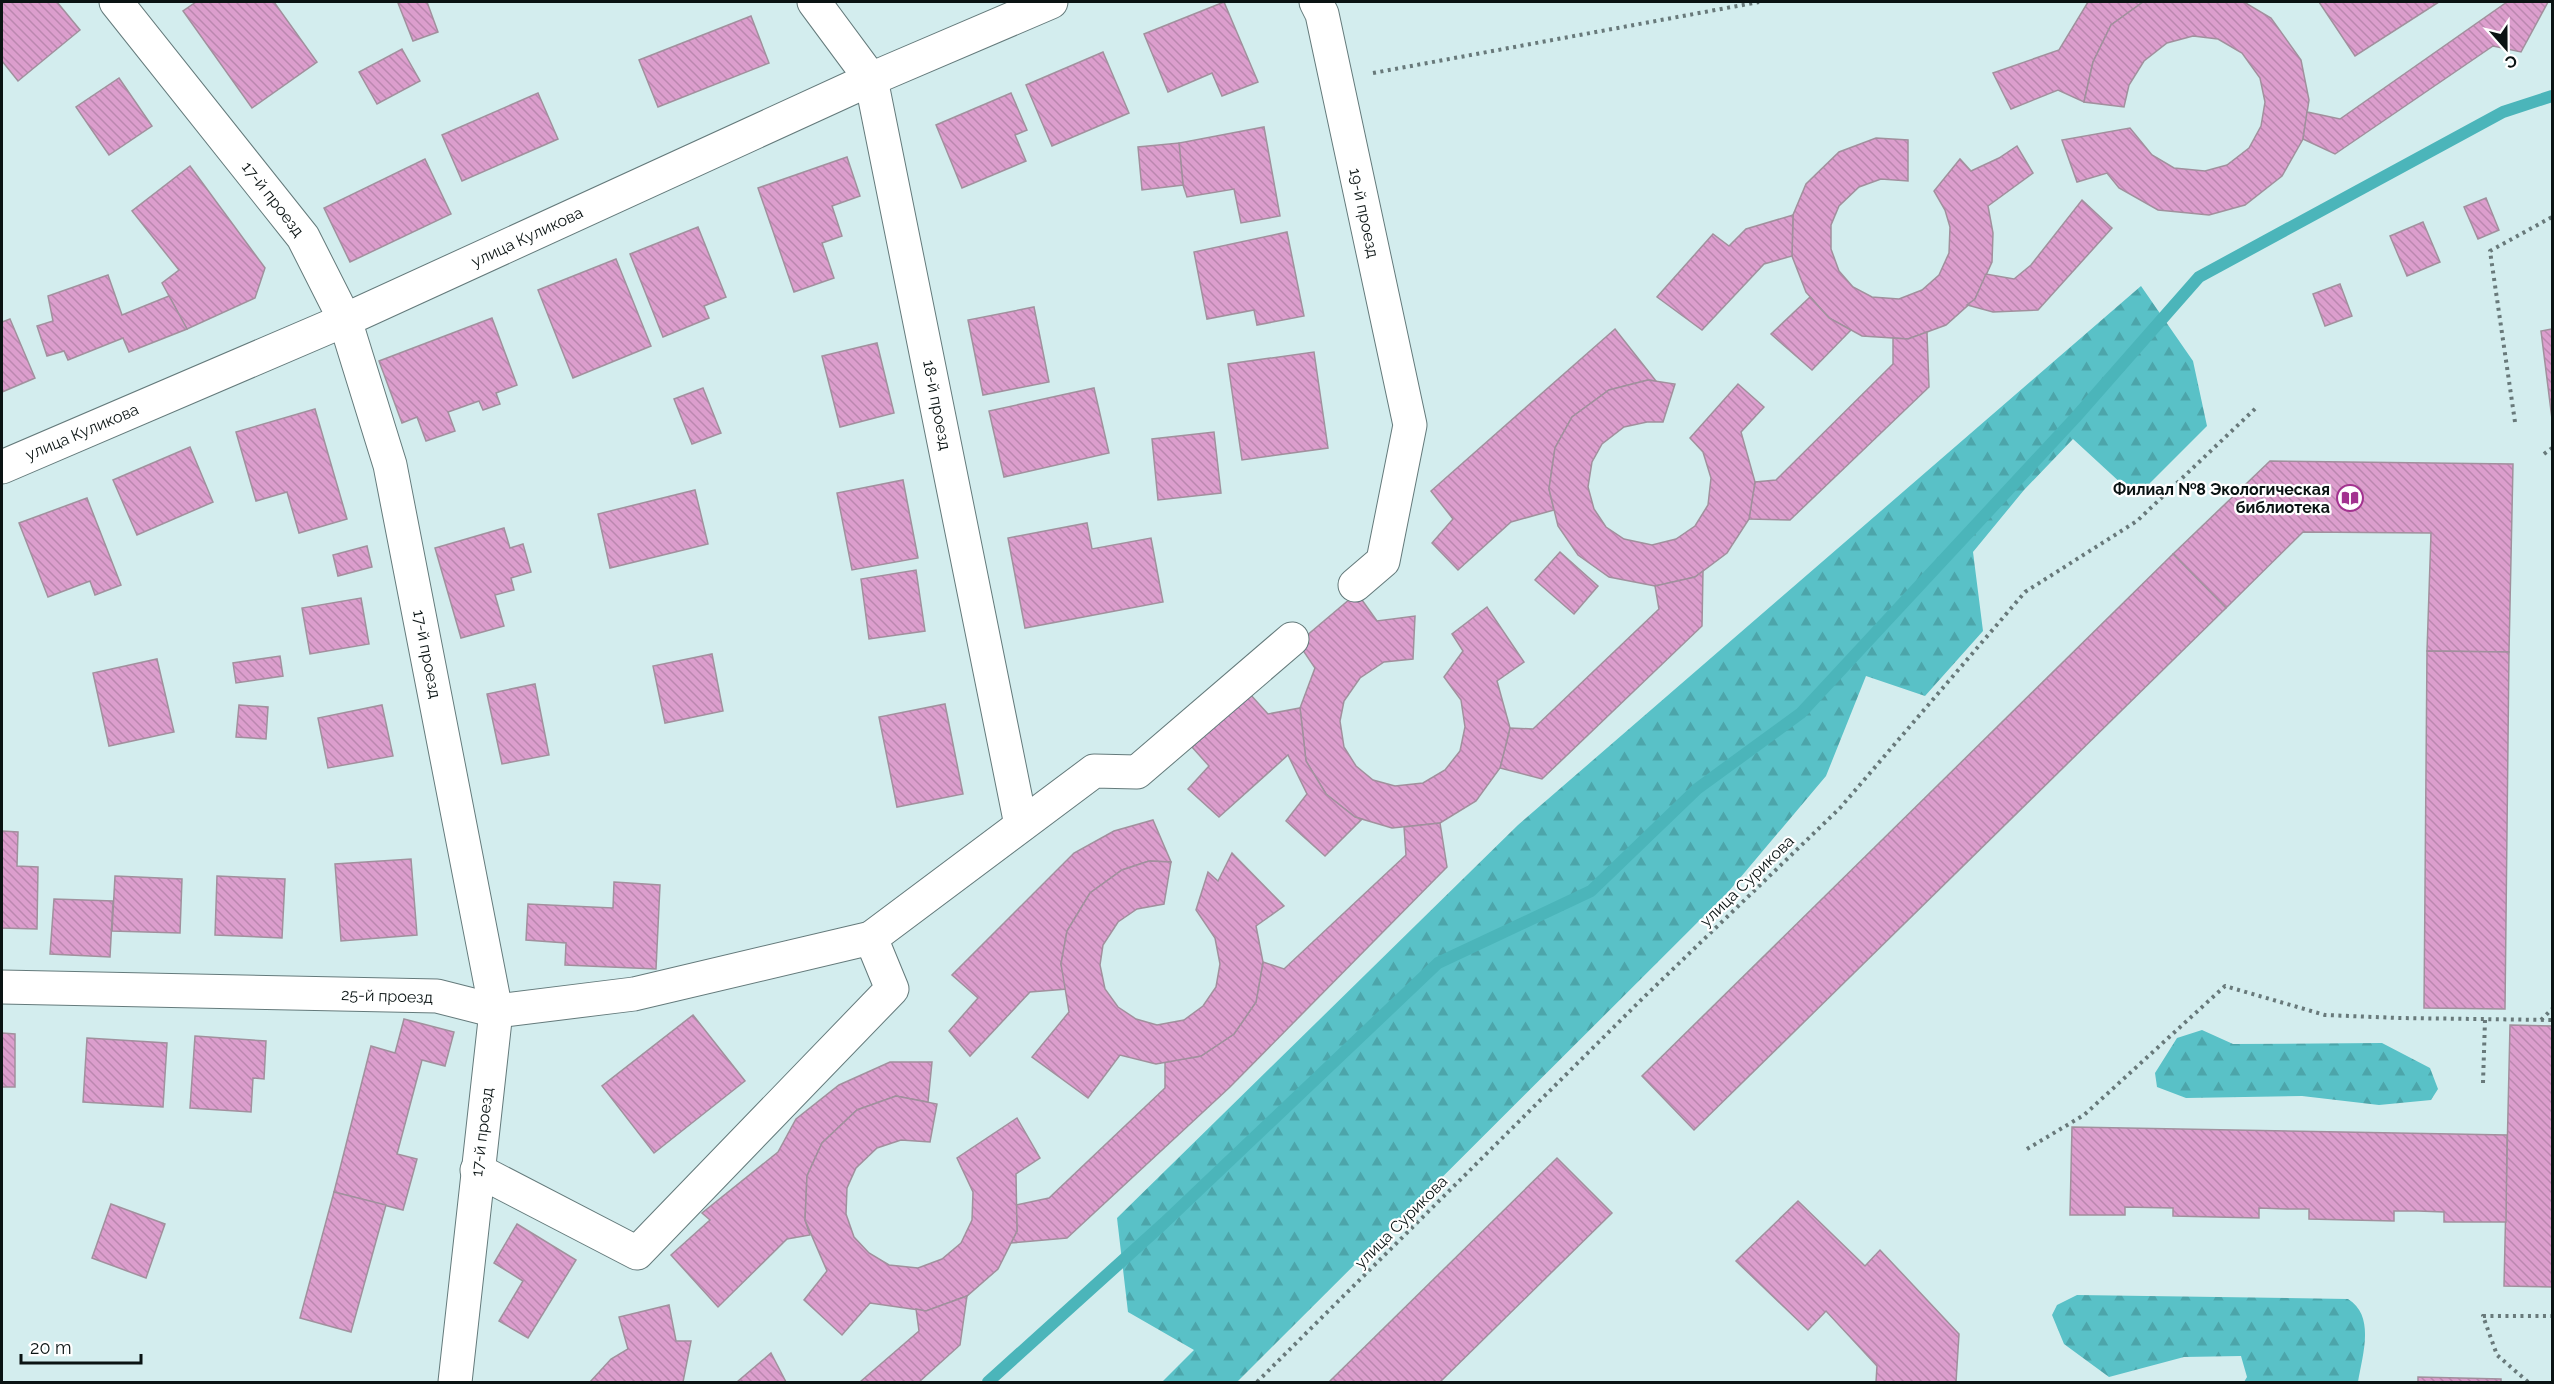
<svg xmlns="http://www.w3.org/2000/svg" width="2554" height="1384" font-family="Raleway,sans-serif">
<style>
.forest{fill:url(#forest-firs)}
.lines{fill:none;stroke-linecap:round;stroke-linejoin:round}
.stream{stroke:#4bb5ba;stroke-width:12}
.building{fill:url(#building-back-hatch);stroke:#a1909d;stroke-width:1.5}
.minor-casing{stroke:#647a7b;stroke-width:35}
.path{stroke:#68797a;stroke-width:4;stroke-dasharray:3 4.5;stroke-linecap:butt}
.minor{stroke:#fff;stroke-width:33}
.labels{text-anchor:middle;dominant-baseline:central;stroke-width:4.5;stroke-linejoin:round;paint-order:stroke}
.street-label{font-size:16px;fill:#0a1313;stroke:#fff}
.poi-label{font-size:16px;font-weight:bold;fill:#0a1313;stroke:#fff;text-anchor:end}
</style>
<defs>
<pattern id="forest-firs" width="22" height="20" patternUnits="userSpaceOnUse" patternTransform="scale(1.5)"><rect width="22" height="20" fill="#59c1c7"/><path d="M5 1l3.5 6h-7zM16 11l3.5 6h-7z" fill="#4ca5aa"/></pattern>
<pattern id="building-back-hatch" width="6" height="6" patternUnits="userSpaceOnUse" patternTransform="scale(1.5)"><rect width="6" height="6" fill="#dc9ecd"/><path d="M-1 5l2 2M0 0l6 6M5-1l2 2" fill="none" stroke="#bb87af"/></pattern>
</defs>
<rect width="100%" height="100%" fill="#d3edee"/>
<g class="forest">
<polygon points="2141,286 2193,361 2207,426 2136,497 2073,439 2024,490 1973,552 1983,631 1925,696 1866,676 1826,776 1729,891 1237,1382 1162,1382 1194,1350 1128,1312 1117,1218 1518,825"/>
<polygon points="2202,1030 2233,1044 2382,1043 2430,1068 2438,1089 2431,1100 2379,1105 2302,1096 2186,1098 2157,1087 2155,1073 2177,1038"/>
<path d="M2077,1295l271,4c28,17 14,57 10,83h-114l3,-5 -6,-21 -57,1 -75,20 -45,-33 -12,-29 5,-10z"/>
</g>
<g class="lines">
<polyline class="stream" points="988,1382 1163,1224 1438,963 1591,891 1697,789 1801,713 2075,418 2199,277 2503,112 2552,96"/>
</g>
<g class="building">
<polygon points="2,2 57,2 80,30 18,81 2,61"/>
<polygon points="196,2 274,2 317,62 252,108 183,11"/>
<polygon points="401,2 427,2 438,32 413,41 398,3"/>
<polygon points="1224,2 1258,82 1222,96 1212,73 1168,92 1144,34"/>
<polygon points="2088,2 2143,2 2111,25 2093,62 2084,102 2058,90 2011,109 1993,73 2059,50"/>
<polygon points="2143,2 2244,2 2271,18 2301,60 2309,100 2303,139 2282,176 2245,205 2209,215 2158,210 2119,188 2107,173 2077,182 2062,140 2130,128 2152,155 2174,168 2205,171 2227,165 2249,148 2261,126 2265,102 2260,78 2242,53 2218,39 2193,36 2167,43 2144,61 2129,85 2124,107 2084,102 2093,62 2111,25"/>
<polygon points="2319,2 2439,2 2355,56"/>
<polygon points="2507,2 2548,2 2521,52 2493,46 2335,154 2303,139 2307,112 2340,119"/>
<polygon points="751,16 769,63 658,107 639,60"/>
<polygon points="402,49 420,81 377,104 359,72"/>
<polygon points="1103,52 1129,113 1052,146 1026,85"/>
<polygon points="119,78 152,126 109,155 76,107"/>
<polygon points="538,93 558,139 462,181 442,135"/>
<polygon points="1011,93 1027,130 1015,135 1026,161 962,188 936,125"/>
<polygon points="1264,127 1280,216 1241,223 1234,189 1187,197 1183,185 1179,143"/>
<polygon points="1876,138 1908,140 1908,181 1881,179 1859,187 1839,206 1831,225 1831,249 1839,271 1853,287 1872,297 1899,299 1922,290 1939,275 1949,253 1950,227 1945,210 1934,191 1960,159 1971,171 1999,158 2017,146 2033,173 1988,206 1993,233 1992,262 1975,299 1946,325 1908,339 1862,336 1829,318 1806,292 1792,256 1793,215 1806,184 1839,152"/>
<polygon points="1179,143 1183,185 1142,190 1138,147"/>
<polygon points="847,157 860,196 832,206 842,236 822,243 834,278 794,292 758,188"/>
<polygon points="425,159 451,214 350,262 324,208"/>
<polygon points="190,166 265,268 255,298 187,329 162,283 179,270 132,211"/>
<polygon points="2486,198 2499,230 2478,239 2464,207"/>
<polygon points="2082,200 2112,228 2038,310 1993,312 1967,305 1975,299 1986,274 2014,279 2031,265"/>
<polygon points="1793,215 1792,256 1764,264 1702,330 1657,297 1713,234 1729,246 1746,229"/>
<polygon points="2423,222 2440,262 2407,276 2390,236"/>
<polygon points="698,227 726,297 704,306 709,318 663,337 630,254"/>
<polygon points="1287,232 1304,316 1257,325 1254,310 1207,319 1194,252"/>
<polygon points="616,259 651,346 573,378 538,290"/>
<polygon points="108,275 122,315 169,296 187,329 129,352 123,338 68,360 64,351 47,356 37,326 53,321 48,296"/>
<polygon points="2340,284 2352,316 2325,326 2313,294"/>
<polygon points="1810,297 1829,318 1851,330 1812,370 1771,334"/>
<polygon points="1034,307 1049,382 983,395 968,320"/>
<polygon points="492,318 517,385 496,393 500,404 483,410 479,401 448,412 455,431 426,441 417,417 402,423 379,361"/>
<polygon points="10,319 35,378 2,392 2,322"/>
<polygon points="1615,329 1656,381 1648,380 1609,390 1572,417 1555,448 1549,489 1554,510 1511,522 1458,570 1432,543 1453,519 1431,491"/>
<polygon points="2552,329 2552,419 2541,331"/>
<polygon points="1927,332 1929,387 1790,520 1749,519 1755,482 1776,480 1893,364 1893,338 1908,339"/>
<polygon points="877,343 894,413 840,427 822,356"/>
<polygon points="1314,352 1328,448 1242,460 1228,364"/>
<polygon points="1648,380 1675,384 1663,422 1647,422 1624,427 1602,444 1592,462 1588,487 1594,509 1606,527 1624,539 1652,545 1676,539 1695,526 1708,505 1711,478 1703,452 1690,438 1738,384 1764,407 1741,432 1755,482 1749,519 1727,553 1695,577 1655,586 1609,577 1578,555 1558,526 1549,489 1555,448 1572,417 1609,390"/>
<polygon points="703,388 721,433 692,444 674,399"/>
<polygon points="1094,388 1109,453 1004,477 989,411"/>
<polygon points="315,409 347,519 299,533 287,492 256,501 236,432"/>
<polygon points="1214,432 1221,493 1158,500 1152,439"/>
<polygon points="190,447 213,502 137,535 113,480"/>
<polygon points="2270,461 2513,464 2509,652 2427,651 2431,533 2303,532 2226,608 2173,554"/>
<polygon points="903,480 918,558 852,570 837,493"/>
<polygon points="695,490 708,544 610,568 598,514"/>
<polygon points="87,498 121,585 95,595 90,581 48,597 19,523"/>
<polygon points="1087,523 1092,549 1151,538 1163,602 1025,628 1008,538"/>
<polygon points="504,528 510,548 523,544 531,572 511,578 514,590 495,595 504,626 461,638 435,548"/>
<polygon points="367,546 372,567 338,576 333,555"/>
<polygon points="1560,552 1598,586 1574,614 1535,580"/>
<polygon points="2173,554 2226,608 1694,1130 1642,1076"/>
<polygon points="916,570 925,631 869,639 861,579"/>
<polygon points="1703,571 1702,626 1542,779 1500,768 1510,728 1533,729 1659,609 1655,586 1695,577"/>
<polygon points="1357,593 1377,621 1415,616 1413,659 1384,662 1360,678 1344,701 1340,721 1344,747 1356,766 1373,780 1395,786 1423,783 1445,770 1460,751 1465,727 1461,700 1444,677 1463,651 1452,634 1487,607 1524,662 1497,681 1510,728 1500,768 1476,801 1440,823 1392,828 1355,817 1326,794 1306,761 1300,708 1315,668 1298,643"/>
<polygon points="361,598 369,644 310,654 302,608"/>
<polygon points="2427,651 2509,652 2505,1009 2424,1008"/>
<polygon points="712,654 723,711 665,723 653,666"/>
<polygon points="280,656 283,676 236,683 233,663"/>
<polygon points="157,659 174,732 109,746 93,673"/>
<polygon points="535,684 549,755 502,764 487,694"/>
<polygon points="1249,693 1268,714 1300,708 1306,761 1326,794 1355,817 1362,819 1325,856 1286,821 1307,794 1288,755 1219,817 1188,789 1209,766 1192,747"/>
<polygon points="945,704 963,794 897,807 879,717"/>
<polygon points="239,705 268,707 266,739 236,737"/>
<polygon points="382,705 393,756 328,768 318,718"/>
<polygon points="1153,820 1171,862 1149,861 1122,870 1090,893 1067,931 1061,964 1067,989 1030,992 970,1056 949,1031 978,998 952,975 1074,853 1114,831"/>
<polygon points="1440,823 1447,867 1230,1087 1067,1238 1011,1243 1017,1231 1016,1205 1049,1198 1165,1088 1165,1062 1201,1056 1234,1034 1256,1002 1263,962 1284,969 1406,855 1404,827"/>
<polygon points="2,831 18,832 17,866 38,867 37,929 2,928"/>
<polygon points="1232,853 1284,906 1256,926 1263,962 1256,1002 1234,1034 1201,1056 1156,1064 1120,1055 1088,1098 1032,1057 1069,1012 1061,964 1067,931 1090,893 1122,870 1149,861 1171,862 1164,904 1137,909 1118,922 1103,945 1100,965 1105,989 1118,1007 1136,1019 1157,1025 1184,1020 1203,1006 1216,987 1220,964 1215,938 1196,910 1208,872 1218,881"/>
<polygon points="411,859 417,935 341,941 335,864"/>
<polygon points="115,876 182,879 180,933 112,931"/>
<polygon points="217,876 285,879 282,938 215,935"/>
<polygon points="614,882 660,885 656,969 565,965 566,943 526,940 528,904 613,908"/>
<polygon points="54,899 113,901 110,957 50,954"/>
<polygon points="693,1015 745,1081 654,1153 602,1086"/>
<polygon points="404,1019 454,1032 445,1066 422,1060 397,1154 417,1159 403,1210 334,1192 371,1046 395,1053"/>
<polygon points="2510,1025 2552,1026 2552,1287 2504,1286"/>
<polygon points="2,1033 15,1034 15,1087 2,1087"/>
<polygon points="195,1036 266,1041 264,1079 253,1078 251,1112 190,1108"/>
<polygon points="87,1038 167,1043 163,1107 83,1102"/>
<polygon points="890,1062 932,1062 928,1102 896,1096 857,1110 822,1143 807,1176 805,1220 810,1235 787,1239 718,1307 671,1255 710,1220 702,1213 778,1152 796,1119 839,1085"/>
<polygon points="896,1096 937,1104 930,1142 901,1140 877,1148 856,1168 847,1188 846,1214 854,1237 869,1253 889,1265 918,1268 942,1259 961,1243 972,1220 973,1192 957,1158 1017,1118 1040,1158 1016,1174 1017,1231 998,1269 967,1296 926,1311 870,1303 842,1335 804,1300 827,1271 805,1220 807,1176 822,1143 857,1110"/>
<polygon points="2072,1127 2507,1135 2506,1222 2444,1222 2444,1212 2418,1211 2394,1211 2394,1221 2309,1219 2309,1209 2287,1209 2259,1208 2259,1218 2173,1216 2173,1208 2125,1207 2125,1215 2070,1215"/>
<polygon points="1557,1158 1612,1213 1440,1382 1329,1382"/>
<polygon points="334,1192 386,1205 351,1332 300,1318"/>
<polygon points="1798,1201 1865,1266 1880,1250 1959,1334 1956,1382 1876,1382 1877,1366 1826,1311 1808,1330 1736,1261"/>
<polygon points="111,1204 165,1224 146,1278 92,1258"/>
<polygon points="517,1224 576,1260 528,1338 499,1321 523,1281 494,1263"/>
<polygon points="967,1296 960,1345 919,1382 860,1382 919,1331 916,1309 926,1311"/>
<polygon points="669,1305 676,1341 691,1341 683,1382 590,1382 611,1359 628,1349 619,1317"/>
<polygon points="771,1353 786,1382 737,1382"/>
<polygon points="2418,1377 2501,1379 2501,1382 2418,1382"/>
</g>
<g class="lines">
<defs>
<g id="minor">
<polyline points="116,2 303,237 345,320 390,465 496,1011 455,1382"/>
<polyline points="814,2 871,79 1021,825"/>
<polyline points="1316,2 1322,14 1410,425 1383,561 1355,585"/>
<polyline points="2,467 345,320 871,79 1051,2"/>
<polyline points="2,987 437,996 496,1011 634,994 871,938"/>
<polyline points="477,1170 637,1253 892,989 871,938 1094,771 1137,772 1292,639"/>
</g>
</defs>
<use href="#minor" class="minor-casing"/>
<g class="path">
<polyline points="1373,73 1759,2"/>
<polyline points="2515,422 2490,251 2552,217"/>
<polyline points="2544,454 2552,448"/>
<polyline points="2541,1020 2552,1009"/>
<polyline points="2483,1083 2485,1020"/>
<polyline points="2027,1149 2084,1115 2225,986 2325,1015 2399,1018 2552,1020"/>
<polyline points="1257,1382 1643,998 1840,808 2025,592 2137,521 2258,406"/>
<polyline points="2528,1382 2497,1355 2483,1316 2552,1316"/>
</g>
<use href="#minor" class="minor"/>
</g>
<defs>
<symbol id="library-ring" viewBox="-11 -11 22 22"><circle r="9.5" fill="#fff" stroke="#a2328f" stroke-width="1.5"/><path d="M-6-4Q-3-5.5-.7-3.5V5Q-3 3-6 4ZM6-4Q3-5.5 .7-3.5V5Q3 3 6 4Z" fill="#a2328f"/></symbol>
</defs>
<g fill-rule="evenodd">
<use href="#library-ring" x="2335" y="483" width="30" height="30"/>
</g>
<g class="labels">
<g class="street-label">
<text transform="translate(273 199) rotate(52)">17-й проезд</text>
<text transform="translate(1364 213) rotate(78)">19-й проезд</text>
<text transform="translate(527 237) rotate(-25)">улица Куликова</text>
<text transform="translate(937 405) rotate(79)">18-й проезд</text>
<text transform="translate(82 432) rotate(-23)">улица Куликова</text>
<text transform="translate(427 654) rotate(79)">17-й проезд</text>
<text transform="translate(1747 881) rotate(-44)">улица Сурикова</text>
<text transform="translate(387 996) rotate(2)">25-й проезд</text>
<text transform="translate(482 1132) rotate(-83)">17-й проезд</text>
<text transform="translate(1401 1222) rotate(-45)">улица Сурикова</text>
</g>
<g class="poi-label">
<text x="2330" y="489">Филиал №8 Экологическая<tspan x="2330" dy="18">библиотека</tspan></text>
</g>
</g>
<rect width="2554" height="1384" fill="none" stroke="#0a1313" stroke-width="6"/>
<g transform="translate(2506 48) rotate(159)" stroke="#ffffff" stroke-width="4.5" paint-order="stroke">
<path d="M0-4.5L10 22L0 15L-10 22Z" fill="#0a1313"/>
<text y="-9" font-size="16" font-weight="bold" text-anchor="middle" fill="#0a1313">С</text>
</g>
<path d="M21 1354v9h120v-9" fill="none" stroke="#0a1313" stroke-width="3"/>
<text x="30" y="1354" font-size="18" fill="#0a1313" stroke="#ffffff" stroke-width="4.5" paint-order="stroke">20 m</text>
</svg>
